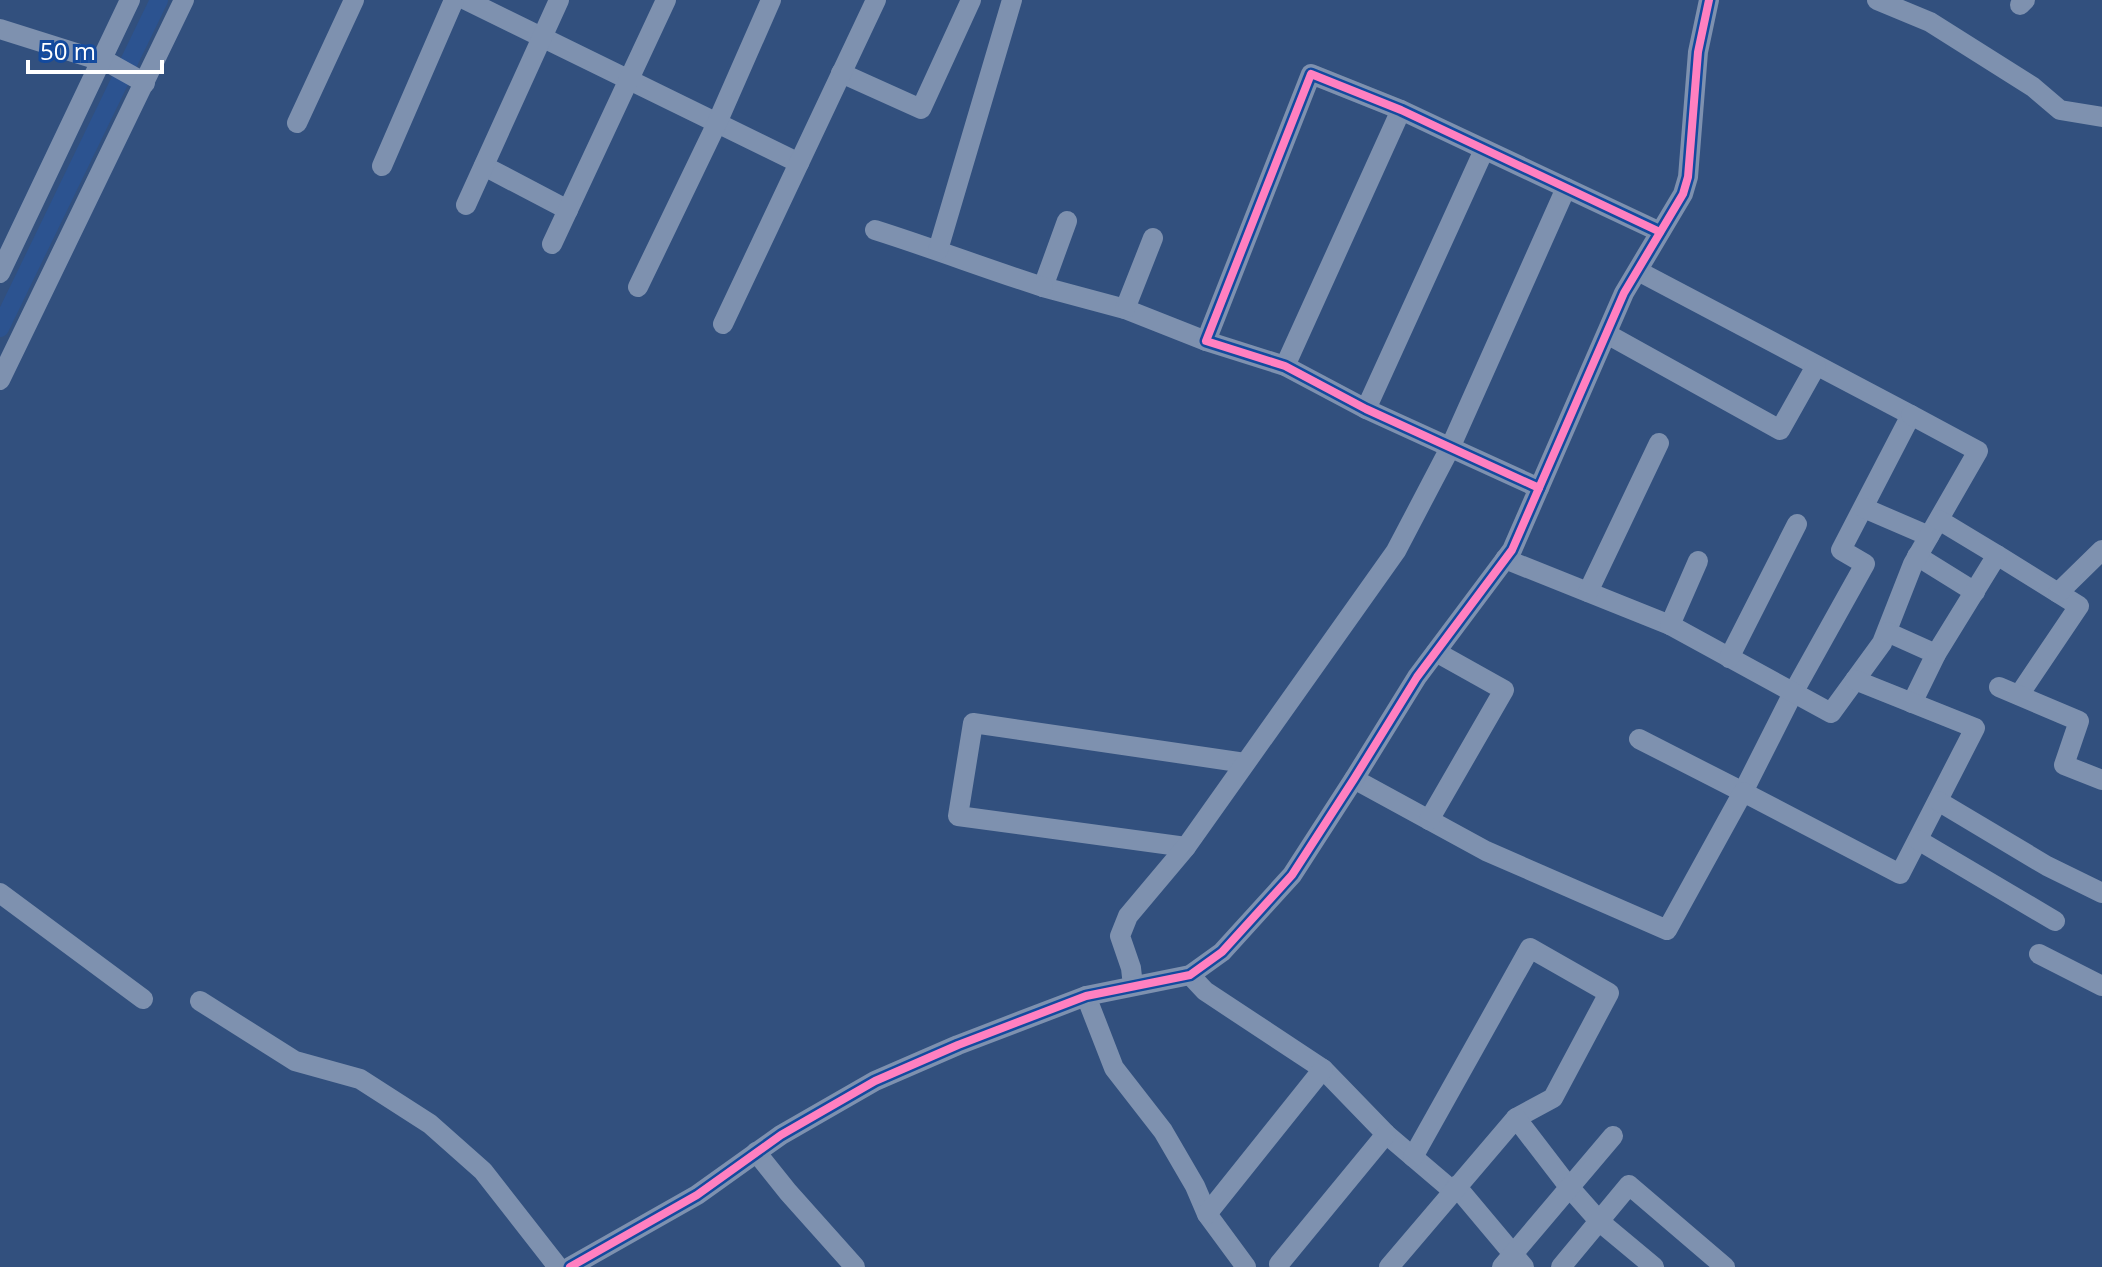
<svg xmlns="http://www.w3.org/2000/svg" width="2102" height="1267" font-family="'Open Sans',sans-serif">
<style>
.lines{fill:none;stroke-linecap:round;stroke-linejoin:round}
.canal{stroke:#2c5390;stroke-width:18}
.minor{stroke:#7e91af;stroke-width:20}
.cycleway-casing{stroke:#134a9e;stroke-width:13}
.cycleway{stroke:#ff80c0;stroke-width:8}
</style>
<rect width="100%" height="100%" fill="#32507e"/>
<g class="lines">
<polyline class="canal" points="0,328 159,0"/>
<g class="minor">
<polyline points="466,0 799,163"/>
<polyline points="1877,0 1930,22 2033,87 2060,110 2102,117"/>
<polyline points="2020,5 2025,0"/>
<polyline points="0,29 111,64 145,83"/>
<polyline points="841,73 921,109 971,0"/>
<polyline points="297,123 354,0"/>
<polyline points="382,166 454,0"/>
<polyline points="484,166 568,210"/>
<polyline points="466,205 559,0"/>
<polyline points="1067,221 1043,287 1125,309 1206,341"/>
<path d="M875,230c57,18 112,39 168,57"/>
<polyline points="552,244 666,0"/>
<polyline points="938,250 1012,0"/>
<polyline points="1638,271 1911,415 1841,550 1865,564 1793,693 1743,792 1639,739"/>
<polyline points="0,273 130,0"/>
<polyline points="638,287 717,123 771,0"/>
<polyline points="1125,309 1153,238"/>
<polyline points="723,324 876,0"/>
<polyline points="1607,334 1780,430 1816,366"/>
<polyline points="1285,366 1401,110"/>
<polyline points="0,380 184,0"/>
<polyline points="1366,409 1484,150"/>
<polyline points="1539,488 1366,409 1285,366 1206,341 1311,74 1401,110 1660,232"/>
<polyline points="1864,508 1929,536"/>
<polyline points="1997,555 2079,606 2019,695"/>
<polyline points="1917,556 1975,592"/>
<polyline points="1505,559 1670,625 1831,713 1882,643 1913,564 1978,451 1911,415"/>
<polyline points="1588,592 1659,443"/>
<polyline points="2058,593 2102,550"/>
<polyline points="1670,625 1698,561"/>
<polyline points="1887,632 1936,654 1912,703"/>
<polyline points="1936,654 1997,555 1939,520"/>
<polyline points="1729,658 1797,524"/>
<polyline points="1999,687 2079,721 2064,765 2102,780"/>
<polyline points="1354,779 1486,851 1667,930 1743,792 1900,874 1975,728 1855,680"/>
<polyline points="1938,801 2047,866 2102,893"/>
<polyline points="1429,820 1504,690 1436,652"/>
<polyline points="1918,840 2055,921"/>
<polyline points="1186,847 958,816 973,723 1245,763"/>
<polyline points="0,893 143,999"/>
<polyline points="2039,954 2102,986"/>
<polyline points="1190,975 1205,991 1323,1069 1386,1134 1453,1191"/>
<polyline points="1133,986 1131,968 1120,936 1128,916 1186,847 1396,551 1450,448 1566,188"/>
<polyline points="1086,996 1114,1068 1163,1131 1195,1186 1207,1214 1246,1267"/>
<polyline points="200,1001 295,1061 360,1079 430,1124 483,1171 558,1267"/>
<polyline points="756,1152 788,1192 855,1267"/>
<polyline points="1413,1157 1530,948 1609,993 1553,1098 1516,1118"/>
<polyline points="1456,1186 1524,1267"/>
<polyline points="1207,1214 1323,1069"/>
<polyline points="1279,1264 1386,1134"/>
<polyline points="570,1267 697,1195 781,1135 875,1081 958,1045 1086,996 1190,975 1222,952 1292,875 1354,779 1417,677 1512,550 1624,293 1683,194 1688,177 1698,52 1709,0"/>
<polyline points="1389,1267 1516,1118 1569,1187 1600,1222 1654,1267"/>
<polyline points="1502,1267 1613,1136"/>
<polyline points="1561,1267 1629,1185 1725,1267"/>
</g>
<defs>
<g id="cycleway">
<polyline points="1539,488 1366,409 1285,366 1206,341 1311,74 1401,110 1660,232"/>
<polyline points="570,1267 697,1195 781,1135 875,1081 958,1045 1086,996 1190,975 1222,952 1292,875 1354,779 1417,677 1512,550 1624,293 1683,194 1688,177 1698,52 1709,0"/>
</g>
</defs>
<use href="#cycleway" class="cycleway-casing"/>
<use href="#cycleway" class="cycleway"/>
</g>
<path d="M28 60v12h134v-12" fill="none" stroke="#ffffff" stroke-width="4"/>
<text x="40" y="60" font-size="24" fill="#ffffff" stroke="#134a9e" stroke-width="6" paint-order="stroke">50 m</text>
</svg>
